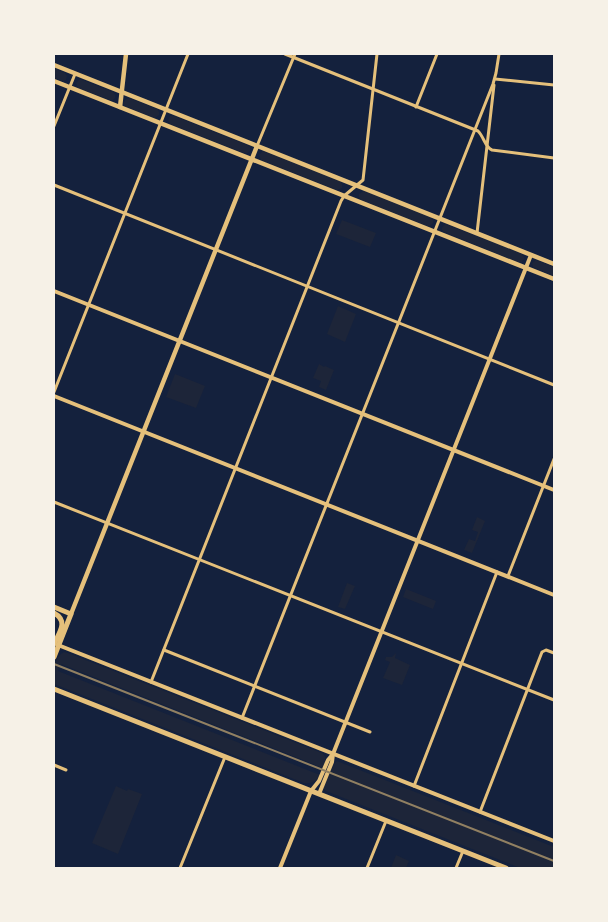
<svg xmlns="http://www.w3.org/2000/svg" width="608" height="922" font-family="'Asap Condensed',sans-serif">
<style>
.green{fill:#1d2539}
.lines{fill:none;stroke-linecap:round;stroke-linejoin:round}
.minor{stroke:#e5c07b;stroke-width:3}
.tertiary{stroke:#e5c07b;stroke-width:4}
.secondary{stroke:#e5c07b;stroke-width:4.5}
.primary{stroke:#e5c07b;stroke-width:5}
.rail{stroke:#918062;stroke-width:2}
</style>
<rect width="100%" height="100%" fill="#14213d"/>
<g class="green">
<polygon points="54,68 65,73 67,76 66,80 62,81 54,78"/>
<polygon points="80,79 113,92 115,95 115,98 113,100 110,100 78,88 76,83"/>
<polygon points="129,98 157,109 159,112 159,115 156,117 154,118 127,107 124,105 124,102 126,99"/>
<polygon points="170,116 174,116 247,145 250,147 250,151 247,153 244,153 170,124 168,120"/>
<polygon points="263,151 340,181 342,184 342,188 337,190 261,160 259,155"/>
<polygon points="364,191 430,217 433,220 433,223 430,226 427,226 361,200 359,197 359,194"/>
<polygon points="342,220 376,233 370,247 336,234"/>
<polygon points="445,224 522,254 524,257 524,259 522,262 518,262 444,232 442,230 442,228"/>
<polygon points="536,260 554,267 554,276 533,267 532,263"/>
<polygon points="338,306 356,314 345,342 327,334"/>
<polygon points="319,364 324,367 325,366 334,370 326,390 319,387 321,381 313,378"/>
<polygon points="175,374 205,386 196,408 166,397"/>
<polygon points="477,517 485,521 472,553 464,550 469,539 475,541 478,532 472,530"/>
<polygon points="347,583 355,586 345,609 338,607"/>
<polygon points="406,589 436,601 433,609 403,597"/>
<path d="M64,652l4,1 254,100c6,5 3,9 1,15l-262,-104 -3,7 262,104c-4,6 -8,9 -16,8l-250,-99c0,-12 -2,-26 10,-32z"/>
<polygon points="396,653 395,658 410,665 402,685 383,678 390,662 385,660 386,657 392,657"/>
<polygon points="337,761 554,847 554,868 520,868 326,791 324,789 324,786 334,764"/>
<polygon points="116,786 127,791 128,789 142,794 118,854 92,843"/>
<polygon points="396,855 409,861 406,868 391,868"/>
</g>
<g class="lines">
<g class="minor">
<path d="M285,54l193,77c6,6 7,16 14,19l62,8"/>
<polyline points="495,79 554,85"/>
<polyline points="416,107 437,54"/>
<polyline points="54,126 75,74"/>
<polyline points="257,146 295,54"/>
<polyline points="54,185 554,385"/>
<polyline points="477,233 494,85"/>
<polyline points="54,392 188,54"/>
<polyline points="54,502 554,700"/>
<polyline points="508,576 554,459"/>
<polyline points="164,650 370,732"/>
<polyline points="151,682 341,201 344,196 363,180 377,54"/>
<polyline points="242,718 493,84 496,73 499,54"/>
<polyline points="54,765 66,770"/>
<polyline points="414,786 497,572"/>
<polyline points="480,812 542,652 546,650 554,653"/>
<polyline points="180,868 225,757"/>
<polyline points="367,868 386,821"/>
<polyline points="456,868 463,851"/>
</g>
<g class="tertiary">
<polyline points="54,291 554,490"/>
<polyline points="54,396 554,595"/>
<polyline points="58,645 554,841"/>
<polyline points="319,794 332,762 333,754"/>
<polyline points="280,868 311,791 319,781 328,760 333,754 531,255"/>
</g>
<g class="secondary">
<polyline points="54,65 554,264"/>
<polyline points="54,81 554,279"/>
<polyline points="120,107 126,54"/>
<polyline points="71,614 257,146"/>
</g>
<g class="primary">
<polyline points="54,607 71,614 54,657"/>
<path d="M54,613c15,8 5,20 0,31"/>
<polyline points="54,689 506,868"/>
</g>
<polyline class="rail" points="54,664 554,861"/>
</g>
<rect width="608" height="922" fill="none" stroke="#f6f1e7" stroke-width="110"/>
</svg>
